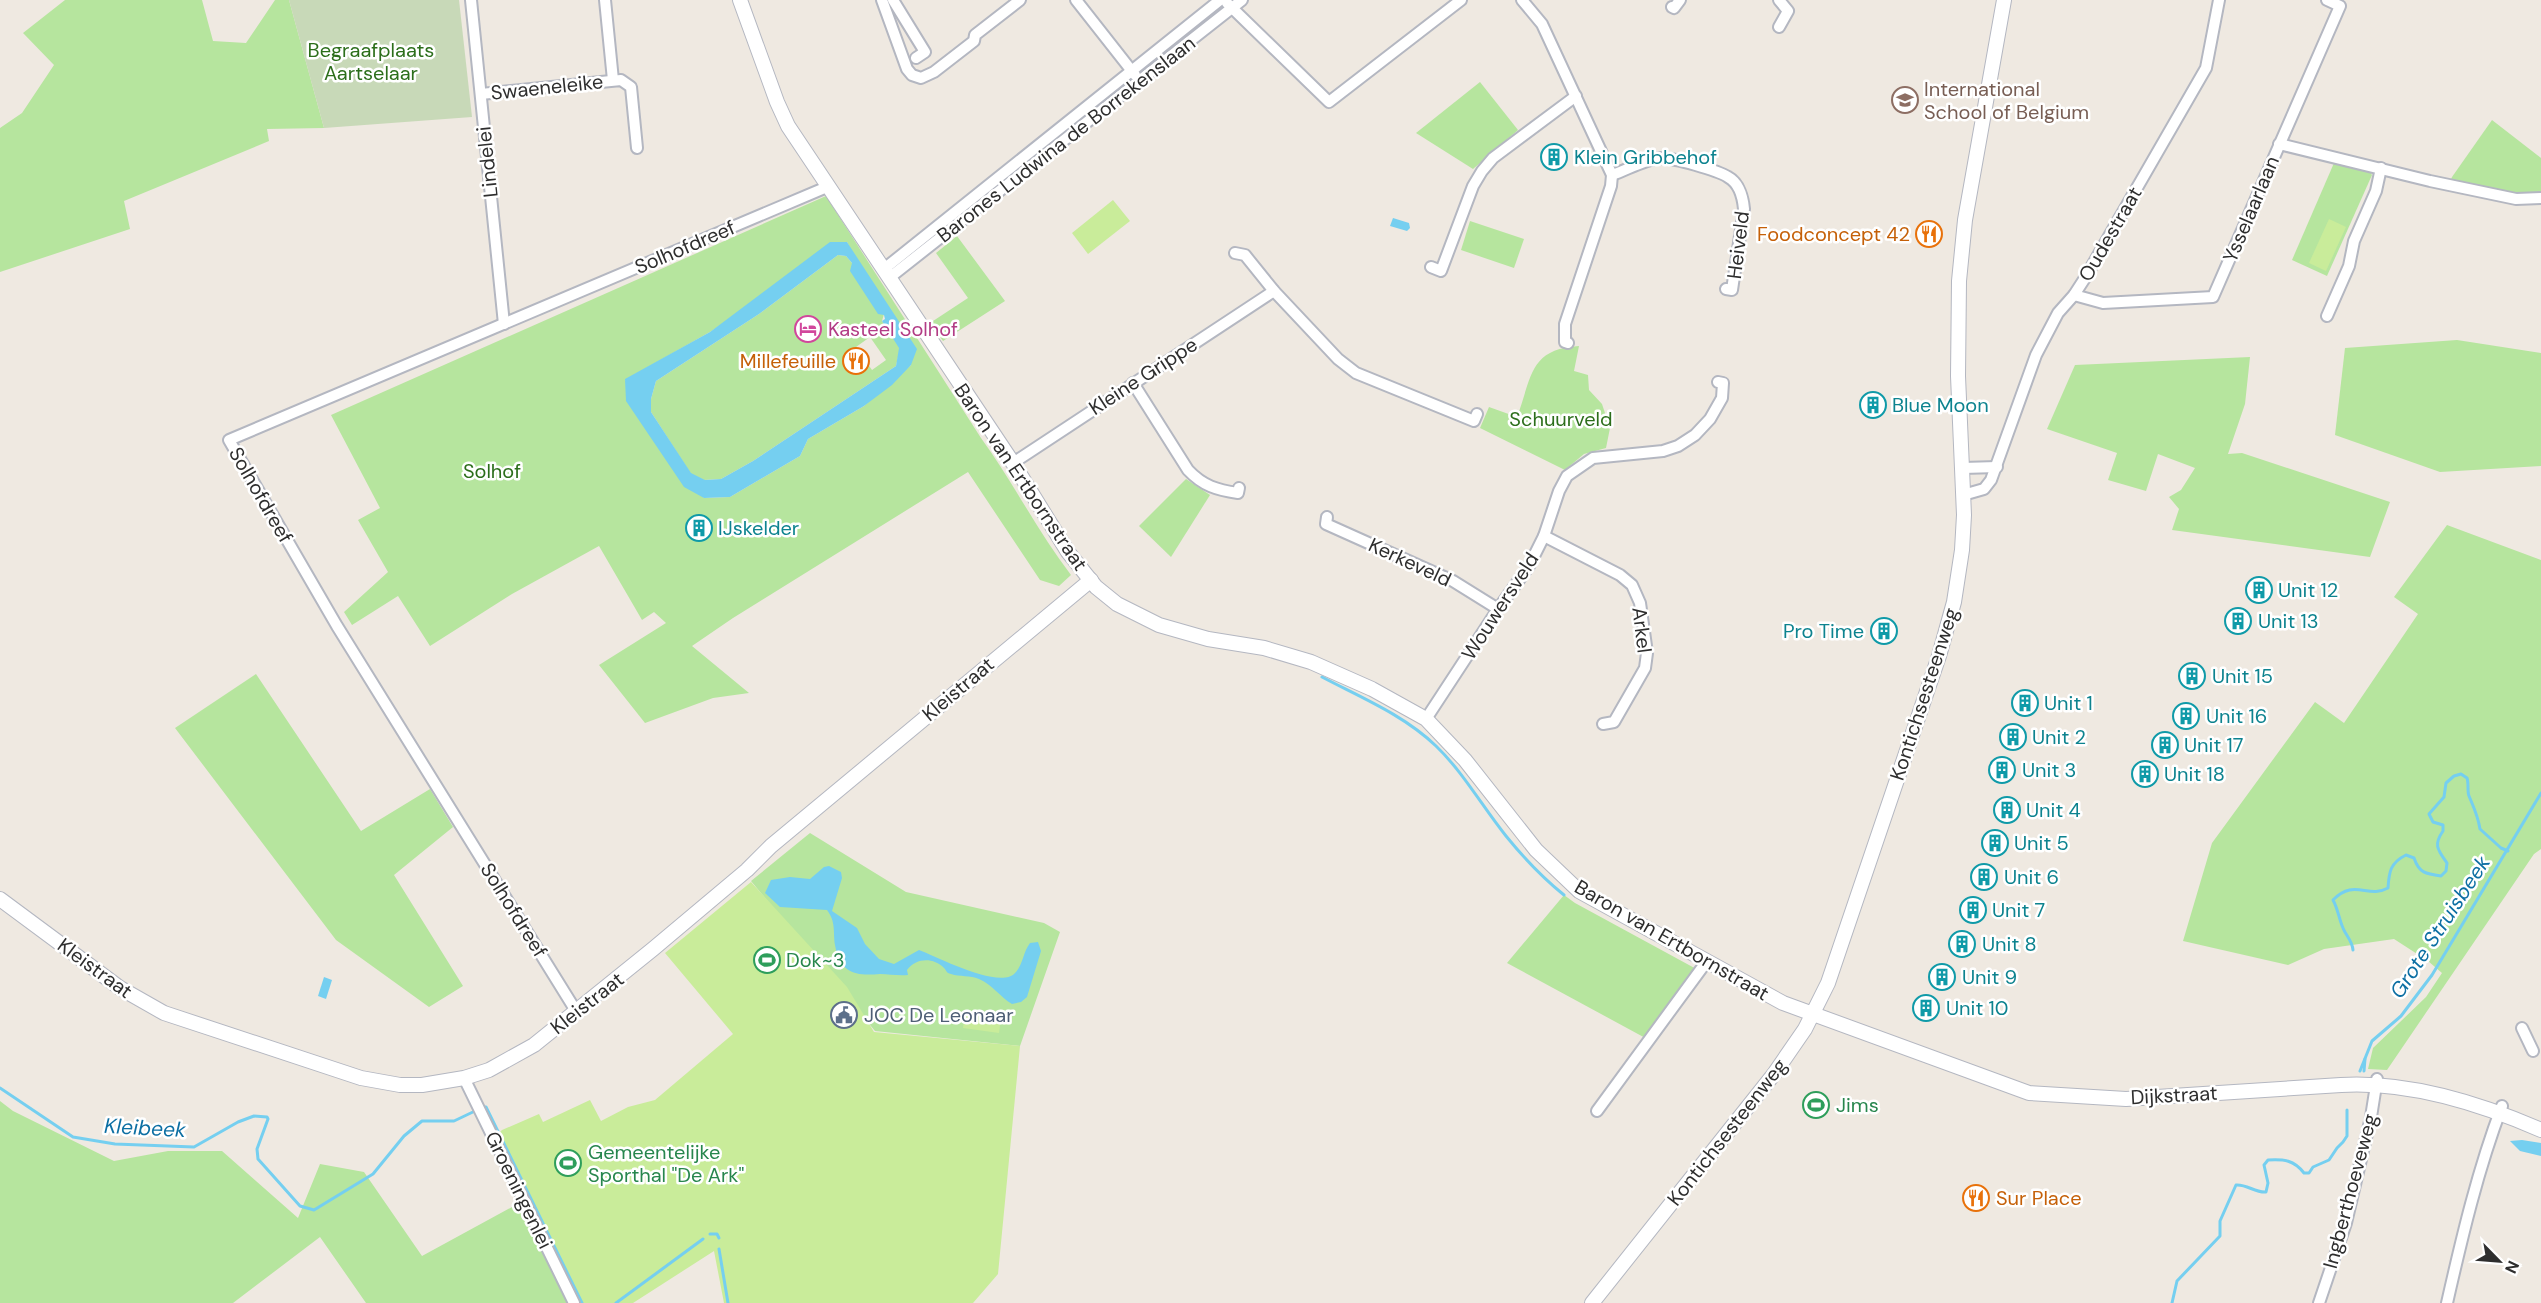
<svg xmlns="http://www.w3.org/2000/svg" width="2541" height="1303" font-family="'DM Sans',sans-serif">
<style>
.green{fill:#b6e59e;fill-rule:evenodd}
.cemetery{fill:#c8d9b8}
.pitch{fill:#c9ec9a}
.water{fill:#75cff0;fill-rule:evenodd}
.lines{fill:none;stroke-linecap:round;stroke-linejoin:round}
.stream{stroke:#75cff0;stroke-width:3}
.minor-casing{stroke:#b4b7c1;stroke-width:14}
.tertiary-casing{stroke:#b4b7c1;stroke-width:16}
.minor{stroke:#fff;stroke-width:10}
.tertiary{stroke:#fff;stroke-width:14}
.labels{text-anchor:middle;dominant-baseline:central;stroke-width:5;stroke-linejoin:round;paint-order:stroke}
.park-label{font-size:20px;fill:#2c6e1b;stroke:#fff}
.street-label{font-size:20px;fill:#2e2e2e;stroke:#fff}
.education-label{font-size:20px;fill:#785e54;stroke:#fff;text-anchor:start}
.culture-label{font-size:20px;fill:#0d838f;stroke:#fff;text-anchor:start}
.food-label{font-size:20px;fill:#c56008;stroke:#fff;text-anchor:end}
.hotel-label{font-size:20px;fill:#b23c85;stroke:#fff;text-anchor:start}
.leisure-label{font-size:20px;fill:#27864d;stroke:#fff;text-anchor:start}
.service-label{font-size:20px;fill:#4e5e75;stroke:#fff;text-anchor:start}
.water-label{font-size:21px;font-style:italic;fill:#0d6fa3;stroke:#fff}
</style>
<rect width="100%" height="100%" fill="#efe9e1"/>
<g class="green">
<polygon points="65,0 202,0 213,41 246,43 275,0 289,0 324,128 267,129 269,141 124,201 130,229 0,272 0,128 22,113 54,65 23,33"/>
<polygon points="1480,82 1518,130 1473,169 1416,133"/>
<polygon points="2492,120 2541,158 2541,198 2449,184 2452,177"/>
<polygon points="2334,163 2370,172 2372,175 2327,276 2292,260"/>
<path d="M826,196l155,242c32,44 57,94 90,137l-12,11 -19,-6 -72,-108 -235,146 -41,28 57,47 -36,5 -68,25 -46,-58 67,-42 -12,-11 -12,8 -43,-74 -87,48 -82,52 -32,-50 -46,29 -8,-13 44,-40 -30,-52 22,-12 -49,-93zM847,242l64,123 -47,41 -56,33 -8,17 -70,41 -26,1 -79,-118 85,-48z"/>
<polygon points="1470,221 1524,239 1514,268 1461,250"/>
<polygon points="957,236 1005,301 943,341 930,323 968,298 936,253"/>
<path d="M838,255l8,1 6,7 29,50 3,1 -2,7 18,27 -4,18 -143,95 -32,18 -17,1 -13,-6 -40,-62v-13l5,-18 103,-67zM870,337l16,23 -14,10 -16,-23z"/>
<polygon points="2457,340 2541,353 2541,466 2440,472 2335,435 2345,348"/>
<path d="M1579,346l-5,25 14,4 1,15 13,14 8,24 -4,20 -22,6 -19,16 -85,-42 9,-21 28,10c15,-40 12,-68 62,-71z"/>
<polygon points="2250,357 2245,404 2228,454 2242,453 2390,502 2370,557 2172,530 2179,509 2169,497 2181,490 2195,468 2158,454 2146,491 2108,480 2117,453 2047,429 2075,365"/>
<polygon points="1186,479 1210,495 1171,557 1139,526"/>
<polygon points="2447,525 2541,560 2541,849 2534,854 2387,1070 2368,1069 2373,1048 2426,997 2442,973 2428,961 2394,939 2324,949 2288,965 2183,941 2212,843 2315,702 2344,723 2418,614 2394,597"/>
<polygon points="256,674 361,831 430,789 453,827 394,875 463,986 429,1007 336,940 175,728"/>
<polygon points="810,833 906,892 1044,923 1060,932 1020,1046 875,1031 751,881"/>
<polygon points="1564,895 1575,903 1700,971 1649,1040 1507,963"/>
<polygon points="0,1101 13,1111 114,1161 168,1151 222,1151 298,1218 320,1164 364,1172 422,1256 523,1201 573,1303 366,1303 320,1237 233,1303 0,1303"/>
</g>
<polygon class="cemetery" points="289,0 459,0 472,117 324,128"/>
<g class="pitch">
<polygon points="1113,200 1130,221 1088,254 1072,233"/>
<polygon points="2329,219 2346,227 2326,271 2309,263"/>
<polygon points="751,882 847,987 874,1032 1020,1046 998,1274 973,1303 724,1303 714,1251 633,1303 574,1303 494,1138 502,1130 539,1114 543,1122 590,1100 601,1121 628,1107 655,1100 733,1034 665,953"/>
<polygon points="965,1013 1001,1018 999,1033 963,1028"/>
</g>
<g class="water">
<polygon points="1393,218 1409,223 1410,228 1407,231 1390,226"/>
<path d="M830,242h17l70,107 -6,16 -19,20 -28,21 -56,33 -8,17 -70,41 -26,1 -20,-11 -58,-86 -1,-22 85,-47zM838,255l8,1 6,7 -2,8 28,43 6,1 1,4 -3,2 17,27 -3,18 -143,95 -32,18 -16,1 -14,-7 -40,-61v-13l5,-18 103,-67z"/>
<path d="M829,866l12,6 1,6 -10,33 25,17 8,16 14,15 15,5 25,-14c19,7 81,40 96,23 8,-8 8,-21 15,-30l8,-1 3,9 -14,46 -6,5 -9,2c-12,-7 -19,-19 -33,-25 -9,-4 -19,-2 -28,-5 -5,-1 -4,-3 -7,-6 -11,-11 -28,-10 -37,2l1,5c-10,1 -19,-1 -28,-1 -24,2 -40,0 -45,-29 -2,-14 1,-23 -8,-35l-47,-3 -15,-14 6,-13 19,-3 20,2 14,-12z"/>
<polygon points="324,977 332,980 326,999 318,996"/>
<polygon points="2522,1140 2541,1143 2541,1156 2520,1151 2510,1141"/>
</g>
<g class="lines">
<g class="stream">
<path d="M1322,677c38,20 82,38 114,69 27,26 46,60 70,90 17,21 37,42 58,59"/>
<path d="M2353,950c-1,-10 -7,-14 -10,-22 -4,-9 -5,-19 -10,-28 21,-22 35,-1 55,-12 1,-16 2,-25 18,-33l8,3c5,15 12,16 27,18l5,-5 1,-8c-9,-13 -14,-18 -4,-32v-6l-10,-3 -4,-8 15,-17 2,-14 8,-7 7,-2 6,4c2,6 0,13 2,18 5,12 9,20 11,33l21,19 7,3"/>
<polyline points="2360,1071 2372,1041 2401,1016 2432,975 2541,793"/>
<polyline points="2364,1071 2365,1059"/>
<polyline points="0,1088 73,1137 115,1144 194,1147 238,1122 254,1116 267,1117 268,1119 257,1149 258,1159 300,1206 314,1210 373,1174 404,1136 422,1121 454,1121 475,1111"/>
<polyline points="482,1107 486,1107 582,1303"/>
<polyline points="710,1234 717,1234 719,1238"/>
<polyline points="719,1249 728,1303"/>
<polyline points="616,1303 703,1239"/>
<path d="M2172,1303l5,-22 43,-45v-15l16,-36c11,-1 19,8 30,7l2,-9 -4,-18 4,-5c16,-1 26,0 36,13h5l4,-6 16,-7 8,-12 6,-6 4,-6v-26"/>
</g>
<defs>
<g id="minor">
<polyline points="471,0 504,324"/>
<polyline points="605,0 613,80"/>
<polyline points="882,0 907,69 912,75 921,78 934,72 974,41 975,35 1020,0"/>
<polyline points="893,0 925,52 916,58"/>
<polyline points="1076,0 1135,75"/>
<polyline points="1522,0 1542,24 1612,175 1611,186 1565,324 1565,342 1568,343"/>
<polyline points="1227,3 1329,102 1461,0"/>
<polyline points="1672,7 1674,8 1680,0"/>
<polyline points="1779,27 1788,11 1779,0"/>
<polyline points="481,94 621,80 631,87 637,148"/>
<polyline points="2279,144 2430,181 2516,199 2541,198"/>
<path d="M1612,175c15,-5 33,-16 49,-17 13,0 56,12 67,19 11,6 15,21 16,32l-12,81 -6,-1"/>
<polyline points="1235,253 1245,255 1274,291 1338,359 1356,373 1474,421 1477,414"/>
<polyline points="1431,267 1441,271 1473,186 1482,171 1493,158 1576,96"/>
<polyline points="884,269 1220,0"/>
<polyline points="889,278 1242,0"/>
<polyline points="2074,295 2103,303 2213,297 2340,6 2327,0"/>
<polyline points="2327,316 2349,266 2354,241 2376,191 2381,168"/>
<path d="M1133,383l55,87c15,16 29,20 50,23l1,-5"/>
<polyline points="1013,463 1274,291"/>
<polyline points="1963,468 1997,467"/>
<polyline points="1963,495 1984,489 1991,480 2036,355 2058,313 2074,295 2085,278 2206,68 2219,0"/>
<polyline points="1327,517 1326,524 1453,581 1498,609"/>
<polyline points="1544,536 1620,575 1632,585 1640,603 1647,653 1645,668 1614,722 1603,724"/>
<polyline points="1426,719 1498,609 1529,566 1544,536 1559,491 1567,476 1593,458 1663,451 1678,446 1695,435 1710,419 1722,398 1723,383 1718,382"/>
<polyline points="576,1011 337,626 229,440 827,187"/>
<polyline points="2522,1028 2533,1051"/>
<polyline points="464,1078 574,1303"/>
<polyline points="1597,1111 1707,961"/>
<polyline points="2319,1303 2346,1223 2371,1117 2377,1079"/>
<path d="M2447,1303c15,-66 31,-134 55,-197"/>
</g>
<g id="tertiary">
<path d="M740,0l37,102 11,24 225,337 55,89 28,35 21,17 42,21 49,14 56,9 47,14 61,27 54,30 39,41 71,90 43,41 204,112 246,90 97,6 215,-14c68,-4 138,18 200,45"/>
<polyline points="0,899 120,988 164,1013 361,1078 400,1085 422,1085 464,1078 489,1070 534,1045 653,949 747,870 771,846 1091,580"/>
<polyline points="1592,1303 1774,1074 1805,1029 1828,983 1939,656 1954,602 1962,550 1964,515 1958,376 1959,281 1965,220 2004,0"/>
</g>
</defs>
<use href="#minor" class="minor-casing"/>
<use href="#tertiary" class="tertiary-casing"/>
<use href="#minor" class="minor"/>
<use href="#tertiary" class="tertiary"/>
</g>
<defs>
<symbol id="school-ring" viewBox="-11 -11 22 22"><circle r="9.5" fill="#fff" stroke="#8d6e63" stroke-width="1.5"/><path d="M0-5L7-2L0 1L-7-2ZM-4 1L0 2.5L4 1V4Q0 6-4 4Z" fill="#8d6e63"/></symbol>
<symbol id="building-ring" viewBox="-11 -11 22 22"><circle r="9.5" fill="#fff" stroke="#0f9aa8" stroke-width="1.5"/><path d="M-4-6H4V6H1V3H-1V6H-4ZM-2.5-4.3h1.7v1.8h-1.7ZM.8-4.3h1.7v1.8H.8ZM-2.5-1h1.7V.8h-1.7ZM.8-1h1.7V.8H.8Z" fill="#0f9aa8"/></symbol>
<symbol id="restaurant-ring" viewBox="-11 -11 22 22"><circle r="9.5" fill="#fff" stroke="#e8710a" stroke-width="1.5"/><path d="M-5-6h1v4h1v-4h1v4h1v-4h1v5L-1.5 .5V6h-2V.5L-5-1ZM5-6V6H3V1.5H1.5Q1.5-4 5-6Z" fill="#e8710a"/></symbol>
<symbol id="hotel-ring" viewBox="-11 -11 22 22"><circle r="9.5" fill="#fff" stroke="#d1479c" stroke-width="1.5"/><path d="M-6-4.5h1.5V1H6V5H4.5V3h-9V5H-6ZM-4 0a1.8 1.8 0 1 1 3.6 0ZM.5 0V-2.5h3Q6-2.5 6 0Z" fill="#d1479c"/></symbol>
<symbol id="stadium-ring" viewBox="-11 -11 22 22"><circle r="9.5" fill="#fff" stroke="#2e9e5b" stroke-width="1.5"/><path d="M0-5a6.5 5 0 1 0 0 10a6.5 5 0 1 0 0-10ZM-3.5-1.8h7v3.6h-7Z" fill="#2e9e5b"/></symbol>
<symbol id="civic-ring" viewBox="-11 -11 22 22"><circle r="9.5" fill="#fff" stroke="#5c6f8a" stroke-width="1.5"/><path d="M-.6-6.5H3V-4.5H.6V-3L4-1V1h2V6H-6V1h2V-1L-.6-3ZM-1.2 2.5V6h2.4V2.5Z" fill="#5c6f8a"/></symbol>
</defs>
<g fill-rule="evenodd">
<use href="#school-ring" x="1890" y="85" width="30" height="30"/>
<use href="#building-ring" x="1539" y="142" width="30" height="30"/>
<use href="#restaurant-ring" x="1914" y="219" width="30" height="30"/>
<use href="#hotel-ring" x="793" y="314" width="30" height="30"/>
<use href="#restaurant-ring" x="841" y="346" width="30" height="30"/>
<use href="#building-ring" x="1858" y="390" width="30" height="30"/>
<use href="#building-ring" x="684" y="513" width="30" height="30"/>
<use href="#building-ring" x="2244" y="575" width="30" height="30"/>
<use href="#building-ring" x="2223" y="606" width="30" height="30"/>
<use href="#building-ring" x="1869" y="616" width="30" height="30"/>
<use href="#building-ring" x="2177" y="661" width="30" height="30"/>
<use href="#building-ring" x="2010" y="688" width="30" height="30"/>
<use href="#building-ring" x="2171" y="701" width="30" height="30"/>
<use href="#building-ring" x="1998" y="722" width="30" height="30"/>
<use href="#building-ring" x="2150" y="730" width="30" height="30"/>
<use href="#building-ring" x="1987" y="755" width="30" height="30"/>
<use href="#building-ring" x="2130" y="759" width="30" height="30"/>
<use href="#building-ring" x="1992" y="795" width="30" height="30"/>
<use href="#building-ring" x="1980" y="828" width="30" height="30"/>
<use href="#building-ring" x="1969" y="862" width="30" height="30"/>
<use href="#building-ring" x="1958" y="895" width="30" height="30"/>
<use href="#building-ring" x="1947" y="929" width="30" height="30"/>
<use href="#stadium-ring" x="752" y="945" width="30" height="30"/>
<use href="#building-ring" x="1927" y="962" width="30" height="30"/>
<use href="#building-ring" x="1911" y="993" width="30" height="30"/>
<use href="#civic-ring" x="829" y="1000" width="30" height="30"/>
<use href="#stadium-ring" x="1801" y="1090" width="30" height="30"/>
<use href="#stadium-ring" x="553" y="1148" width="30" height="30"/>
<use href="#restaurant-ring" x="1961" y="1183" width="30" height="30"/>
</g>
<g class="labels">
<g class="park-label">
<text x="371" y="50">Begraafplaats<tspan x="371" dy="23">Aartselaar</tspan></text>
<text x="1561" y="419">Schuurveld</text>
<text x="492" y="471">Solhof</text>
</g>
<g class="street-label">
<text transform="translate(547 87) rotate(-6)">Swaeneleike</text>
<text transform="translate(1066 139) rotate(-38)">Barones Ludwina de Borrekenslaan</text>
<text transform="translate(487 162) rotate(-96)">Lindelei</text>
<text transform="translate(2251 209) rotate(-67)">Ysselaarlaan</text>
<text transform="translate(2110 234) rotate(-60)">Oudestraat</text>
<text transform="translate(1738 245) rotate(-83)">Heiveld</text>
<text transform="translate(685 247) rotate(-23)">Solhofdreef</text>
<text transform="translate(1143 376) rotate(-33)">Kleine Grippe</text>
<text transform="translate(1021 477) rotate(56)">Baron van Ertbornstraat</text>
<text transform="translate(261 495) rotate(60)">Solhofdreef</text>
<text transform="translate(1410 562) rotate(25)">Kerkeveld</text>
<text transform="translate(1500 606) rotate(-57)">Wouwersveld</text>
<text transform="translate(1642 630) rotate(83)">Arkel</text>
<text transform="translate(958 689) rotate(-40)">Kleistraat</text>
<text transform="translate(1924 694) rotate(-72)">Kontichsesteenweg</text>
<text transform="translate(514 910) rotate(58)">Solhofdreef</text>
<text transform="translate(1672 940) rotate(30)">Baron van Ertbornstraat</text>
<text transform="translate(95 968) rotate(36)">Kleistraat</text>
<text transform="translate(587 1003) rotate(-38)">Kleistraat</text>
<text transform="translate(2174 1095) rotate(-3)">Dijkstraat</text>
<text transform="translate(1727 1132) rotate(-52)">Kontichsesteenweg</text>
<text transform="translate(519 1190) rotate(64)">Groeningenlei</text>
<text transform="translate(2350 1191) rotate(-75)">Ingberthoeveweg</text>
</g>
<g class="education-label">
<text x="1924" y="89">International<tspan x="1924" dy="23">School of Belgium</tspan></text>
</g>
<g class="culture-label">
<text x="1574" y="157">Klein Gribbehof</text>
<text x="1892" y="405">Blue Moon</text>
<text x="718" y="528">IJskelder</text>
<text x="2278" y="590">Unit 12</text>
<text x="2258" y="621">Unit 13</text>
<text x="1864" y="631" text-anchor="end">Pro Time</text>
<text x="2212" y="676">Unit 15</text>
<text x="2044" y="703">Unit 1</text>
<text x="2206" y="716">Unit 16</text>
<text x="2032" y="737">Unit 2</text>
<text x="2184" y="745">Unit 17</text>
<text x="2022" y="770">Unit 3</text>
<text x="2164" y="774">Unit 18</text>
<text x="2026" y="810">Unit 4</text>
<text x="2014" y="843">Unit 5</text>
<text x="2004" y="877">Unit 6</text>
<text x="1992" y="910">Unit 7</text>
<text x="1982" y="944">Unit 8</text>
<text x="1962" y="977">Unit 9</text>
<text x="1946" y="1008">Unit 10</text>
</g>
<g class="food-label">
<text x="1910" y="234">Foodconcept 42</text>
<text x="836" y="361">Millefeuille</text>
<text x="1996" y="1198" text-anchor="start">Sur Place</text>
</g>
<g class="hotel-label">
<text x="828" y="329">Kasteel Solhof</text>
</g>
<g class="leisure-label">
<text x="786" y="960">Dok~3</text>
<text x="1836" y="1105">Jims</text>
<text x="588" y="1152">Gemeentelijke<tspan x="588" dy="23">Sporthal "De Ark"</tspan></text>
</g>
<g class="service-label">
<text x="864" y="1015">JOC De Leonaar</text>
</g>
<g class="water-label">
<text transform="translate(2440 927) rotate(-57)">Grote Struisbeek</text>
<text transform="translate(145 1128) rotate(3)">Kleibeek</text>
</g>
</g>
<g transform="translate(2499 1261) rotate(115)" stroke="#ffffff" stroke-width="4.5" paint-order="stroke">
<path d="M0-4.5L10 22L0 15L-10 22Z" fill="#2e2e2e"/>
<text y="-9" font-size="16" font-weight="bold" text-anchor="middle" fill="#2e2e2e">N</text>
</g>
</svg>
